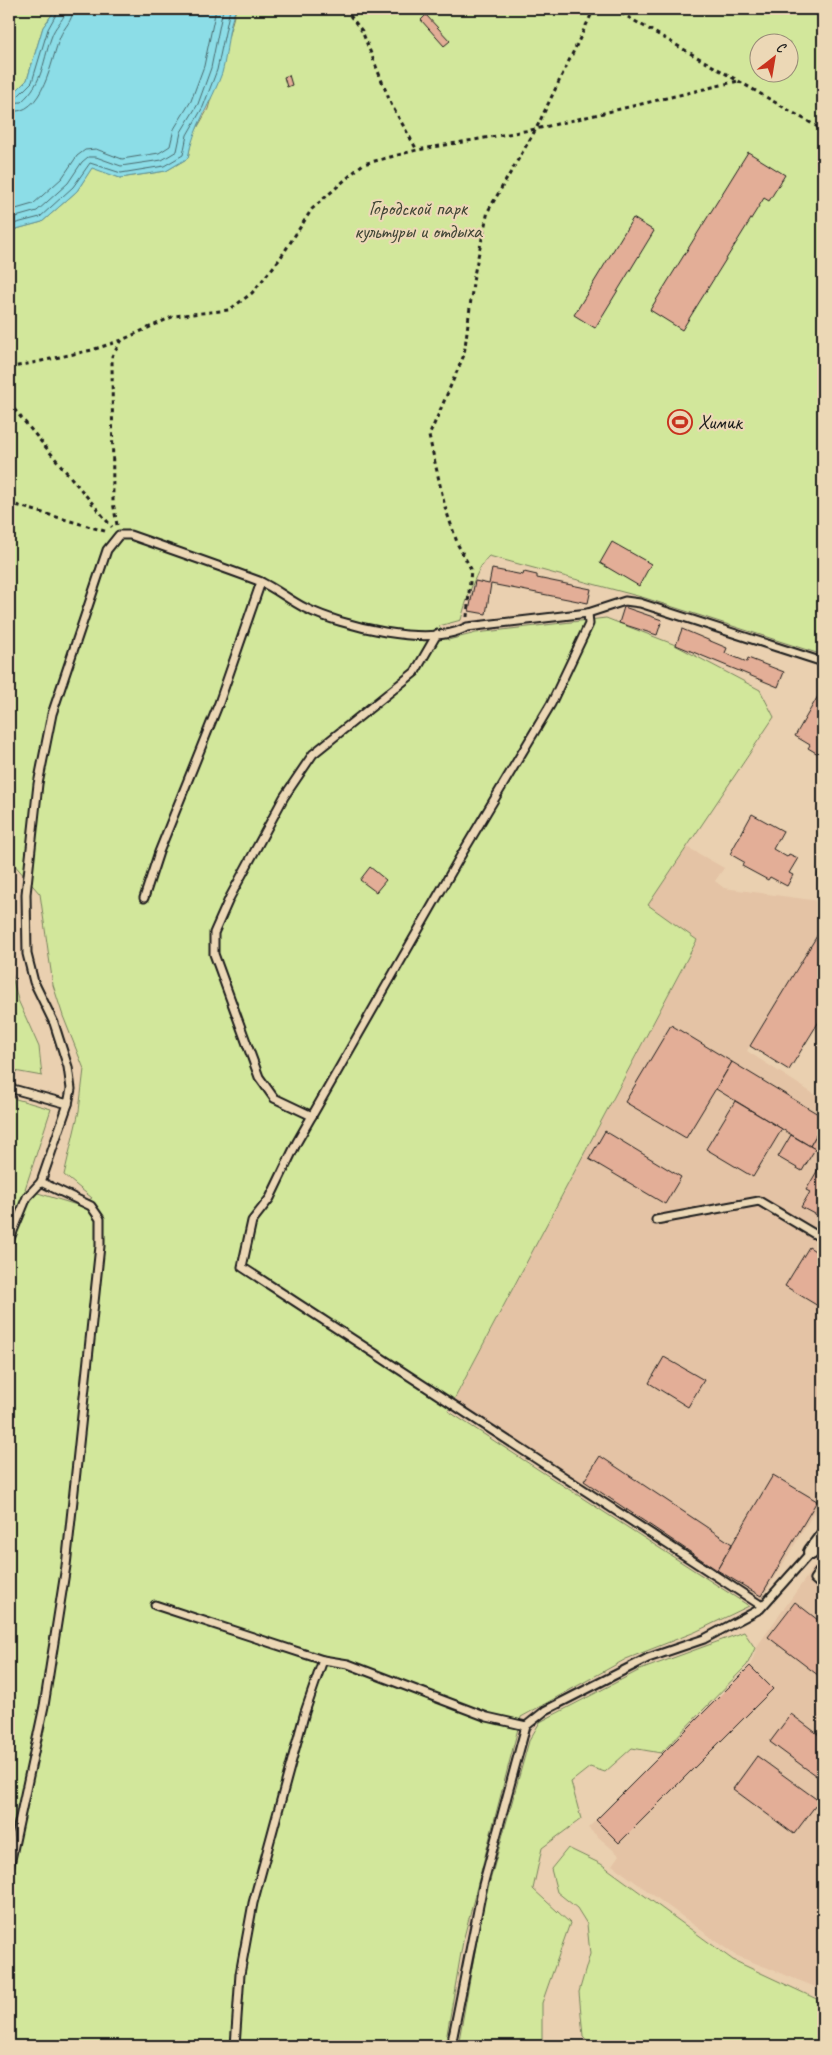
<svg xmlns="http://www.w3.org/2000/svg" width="832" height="2055" font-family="Caveat,sans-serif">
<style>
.built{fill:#e4c3a5}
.green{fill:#d2e79b;stroke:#77825c;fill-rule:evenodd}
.water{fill:#8cdde7;stroke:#5f9096}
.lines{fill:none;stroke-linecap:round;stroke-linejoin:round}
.shore{stroke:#49696d;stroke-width:1}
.building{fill:#e3ae97;stroke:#1c1c1c}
.service-casing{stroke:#1c1c1c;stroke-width:11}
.minor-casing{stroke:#1c1c1c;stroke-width:18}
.path{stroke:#1c1c1c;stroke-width:3;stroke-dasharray:4 4;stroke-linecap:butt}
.service{stroke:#ecd8b6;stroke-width:7}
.minor{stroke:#ecd8b6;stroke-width:14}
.labels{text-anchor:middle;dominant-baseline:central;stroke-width:4.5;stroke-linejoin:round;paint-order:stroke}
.park-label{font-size:20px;fill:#404535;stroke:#ecd8b6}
.poi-label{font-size:20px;fill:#1c1c1c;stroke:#ecd8b6;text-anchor:start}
</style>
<rect width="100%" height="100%" fill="#ead0b0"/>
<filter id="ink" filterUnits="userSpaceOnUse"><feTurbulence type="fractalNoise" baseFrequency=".02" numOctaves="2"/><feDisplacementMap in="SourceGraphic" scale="10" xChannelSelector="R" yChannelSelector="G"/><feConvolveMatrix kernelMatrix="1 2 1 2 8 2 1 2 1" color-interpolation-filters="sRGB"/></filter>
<g filter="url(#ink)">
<g class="built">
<polygon points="687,847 724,868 715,881 724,888 819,901 823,905 823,926 747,1051 823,1100 823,1498 761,1600 454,1401 697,941 648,905"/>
<polygon points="823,1554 823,1990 735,1955 612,1865 619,1855 588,1828 750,1666 758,1645"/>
</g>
<g class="green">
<polygon points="9,9 56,9 43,27 27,80 14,94 9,89"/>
<path d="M236,9h587v646l-178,-57 -156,-42c-12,10 -24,48 -28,64l-22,6 9,14 28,-7 130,-15 67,26 87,46 14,27 -126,188 49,35 -249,471 301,195 -54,26 -69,27 -105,58 -58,224 -18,105h-436v-949l42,12 -26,80 55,17 12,-8 -28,-23 15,-64 5,-42 -21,-53 -10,-31 -13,-91 -28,-32 -3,28v-659l33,-9 35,-31 15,-24 28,11 46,-7 22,-13 4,-21 16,-28zM760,42h30v30h-30z"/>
<polygon points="9,964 18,1000 39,1047 42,1076 9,1070"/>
<polygon points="744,1632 755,1648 747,1665 661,1753 632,1748 605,1772 590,1767 571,1782 581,1819 542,1848 533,1889 570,1923 542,2003 542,2046 458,2046 483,1906 529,1741 540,1722 640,1670"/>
<polygon points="568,1848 601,1864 733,1960 823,2002 823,2046 592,2046 583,2036 579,1992 590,1954 587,1924 577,1908 557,1892 551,1869"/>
</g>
<path class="water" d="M56,9h180c-9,19 -8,43 -14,64 -10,29 -29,54 -34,85l-22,13 -46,7 -28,-10 -15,23 -35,31 -33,9v-142l5,4 13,-13 16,-53z"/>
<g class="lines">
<g class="shore">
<polyline points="9,95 17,97 32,82 48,29 59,9"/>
<path d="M9,103l12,-1c24,-21 21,-42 32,-69 4,-9 12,-14 13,-24"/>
<path d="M9,111c35,6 42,-52 51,-74 4,-10 13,-16 13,-28"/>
<polyline points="9,211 33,204 62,178 77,156 85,150 96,149 122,159 159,153 170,146 174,129 191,101 204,66 216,9"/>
<polyline points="9,219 37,211 68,183 82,162 88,157 96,157 121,166 162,160 177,151 181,132 198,104 211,68 223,9"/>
<polyline points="9,225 40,217 73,187 90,163 121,173 164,166 183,155 187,135 203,107 217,70 230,9"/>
</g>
</g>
<g class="building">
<polygon points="426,15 450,41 444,46 421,20"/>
<polygon points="289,75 292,85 287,87 284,77"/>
<polygon points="748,152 785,175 769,201 764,198 682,330 650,310"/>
<polygon points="633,218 654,231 595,328 574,315"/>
<polygon points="612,542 651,564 639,586 600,563"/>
<polygon points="492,569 523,575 524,572 537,575 537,578 591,589 588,603 491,584 486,614 469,611 475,581 489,584"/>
<polygon points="624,607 662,620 657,635 619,623"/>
<polygon points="682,629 727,648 725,653 747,662 748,658 784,672 778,687 676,645"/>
<polygon points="818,696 823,699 823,757 808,748 810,745 795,736"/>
<polygon points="752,814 783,831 773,849 787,857 789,854 798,858 789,873 793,875 787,886 770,877 768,880 742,866 744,862 730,854"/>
<polygon points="370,867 386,880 376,892 360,880"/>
<polygon points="823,926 823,1015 789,1070 750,1046"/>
<polygon points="671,1025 732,1062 686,1138 625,1102"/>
<polygon points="732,1062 823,1117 823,1123 810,1146 716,1089"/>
<polygon points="735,1101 782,1129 753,1177 706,1149"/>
<polygon points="823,1123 823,1154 810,1146"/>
<polygon points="605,1131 681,1177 665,1204 589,1159"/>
<polygon points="791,1135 815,1149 802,1171 778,1157"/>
<polygon points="823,1161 823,1202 816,1215 801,1207 810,1192 806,1190"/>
<polygon points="809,1247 823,1256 823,1309 785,1286"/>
<polygon points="664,1357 704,1380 688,1407 649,1383"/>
<polygon points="600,1456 732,1544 717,1570 584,1481"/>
<polygon points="773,1475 817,1501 761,1596 717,1570"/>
<polygon points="795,1602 823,1624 823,1679 768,1637"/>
<polygon points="750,1666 773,1689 619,1843 596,1820"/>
<polygon points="791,1714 823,1738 823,1781 770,1742"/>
<polygon points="757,1756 819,1801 794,1834 733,1789"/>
</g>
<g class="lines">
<defs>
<g id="service">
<polyline points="588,613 589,624 551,704 460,857 297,1142 270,1198 252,1221 242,1267 762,1606"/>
<polyline points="823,874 823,885"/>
<polyline points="144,898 159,852 219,703 261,582"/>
<path d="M9,1088l59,16 3,-15 -3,-22 -14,-44 -20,-41 -7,-28 -1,-60 12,-110 14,-70 55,-164 12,-15h11c43,15 86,30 129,46 16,7 30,19 46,27 37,18 124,40 162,19l121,-14 37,-12 15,2 183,59"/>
<polyline points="312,1116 274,1098 259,1077 214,954 214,933 230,897 284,797 313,754 415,672 437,634"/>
<polyline points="656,1220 759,1201 823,1239"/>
<polyline points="9,1241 27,1197 41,1182"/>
<polyline points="823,1566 814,1579 823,1587"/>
<polyline points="155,1605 323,1660 348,1664 487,1717 526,1726"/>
<polyline points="9,1869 44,1706 66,1566 100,1246 100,1219 91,1206 41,1182 68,1104"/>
<polyline points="235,2046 240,1974 253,1903 305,1712 323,1660"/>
<polyline points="451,2046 483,1885 526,1726 546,1710 648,1658 704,1639 760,1609 811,1552"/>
</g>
<polyline id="minor" points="811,1552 823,1536"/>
</defs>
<use href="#service" class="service-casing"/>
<use href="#minor" class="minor-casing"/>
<g class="path">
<polyline points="345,9 362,31 391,104 417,150"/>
<polyline points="614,9 823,130"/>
<polyline points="9,368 92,350 122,340"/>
<polyline points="9,403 112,527"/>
<polyline points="9,503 108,532"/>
<polyline points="117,525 113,502 112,356 122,340 174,316 229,310 252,293 279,260 312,209 363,164 417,150 536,129 738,81"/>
<polyline points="467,617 471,569 458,545 445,507 429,436 464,355 474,275 488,211 536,129 594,9"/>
</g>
<use href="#service" class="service"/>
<use href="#minor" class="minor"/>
</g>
</g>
<defs>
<symbol id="stadium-ring" viewBox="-11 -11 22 22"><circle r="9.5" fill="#ecd8b6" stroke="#c8321e" stroke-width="1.5"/><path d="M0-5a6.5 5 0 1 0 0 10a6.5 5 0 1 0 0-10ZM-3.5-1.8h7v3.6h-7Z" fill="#c8321e"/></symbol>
</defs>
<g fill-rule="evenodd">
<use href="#stadium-ring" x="666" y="408" width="28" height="28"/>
</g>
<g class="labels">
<g class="park-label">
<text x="418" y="208">Городской парк<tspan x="418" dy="23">культуры и отдыха</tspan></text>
</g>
<g class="poi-label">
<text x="698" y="422">Химик</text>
</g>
</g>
<rect width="832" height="2055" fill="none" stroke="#ecd8b6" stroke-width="30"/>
<rect x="15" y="15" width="802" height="2025" fill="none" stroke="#1c1c1c" stroke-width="2" filter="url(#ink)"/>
<g transform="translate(774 58) rotate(31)"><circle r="24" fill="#ecd8b6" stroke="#998d78"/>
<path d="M0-4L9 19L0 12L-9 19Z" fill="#c8321e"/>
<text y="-8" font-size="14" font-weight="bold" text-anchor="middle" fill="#1c1c1c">С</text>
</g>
</svg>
